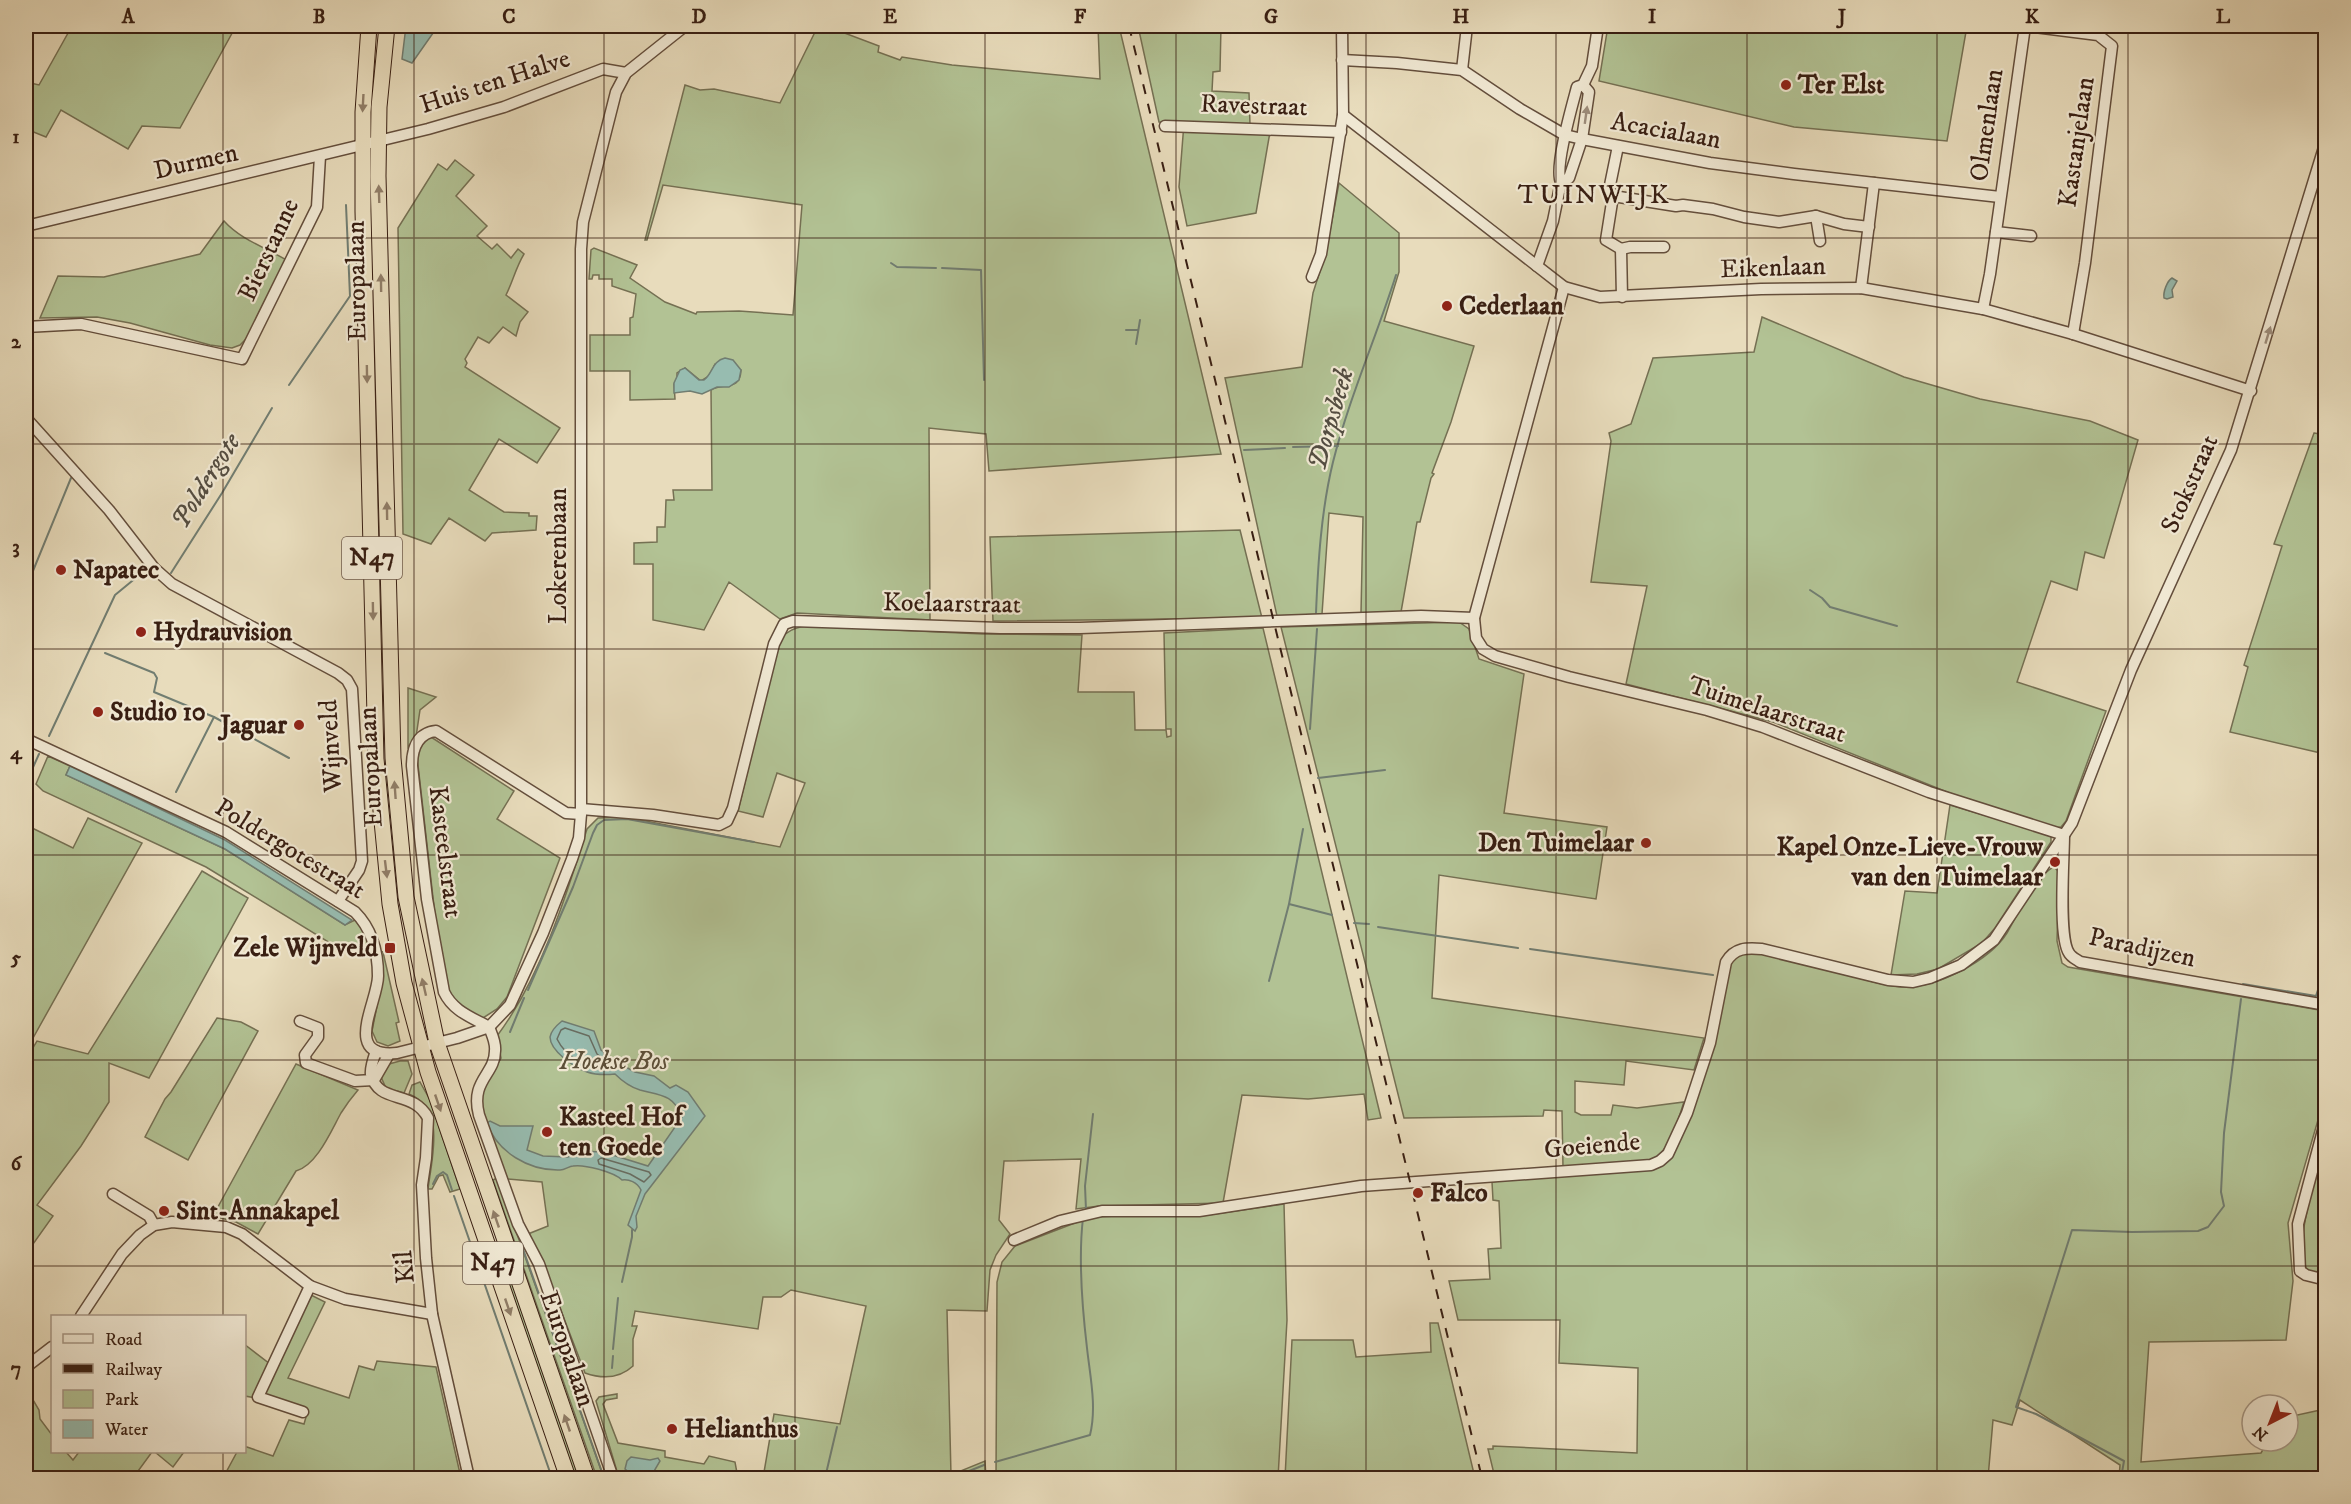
<svg xmlns="http://www.w3.org/2000/svg" width="2351" height="1504" font-family="'IM FELL DW Pica',serif">
<style>
.green{fill:#b2c294;stroke:#757053;stroke-width:1.5}
.water{fill:#97bcb0;stroke:#717d71;stroke-width:1.5}
.lines{fill:none;stroke-linecap:round;stroke-linejoin:round}
.shore{stroke:#686d61;stroke-width:1.5}
.stream{stroke:#717d71;stroke-width:2}
.minor-casing{stroke:#644e3c;stroke-width:13}
.highway-casing{stroke:#381e12;stroke-width:17}
.minor{stroke:#f0e8d3;stroke-width:10}
.highway{stroke:#e8dcbc;stroke-width:15}
.rail{stroke:#381e12;stroke-width:2;stroke-dasharray:10 10;stroke-linecap:butt}
.oneway{fill:#907d67}
.oneway2{fill:#9d8d7c}
.grid{fill:none;stroke:#381e12;stroke-width:1.5;stroke-opacity:0.55}
.poi-dot{fill:#8f2418;stroke:#f0e8d3;stroke-width:2}
.labels{text-anchor:middle;dominant-baseline:central;stroke-width:4.5;stroke-linejoin:round;paint-order:stroke}
.shield{fill:#f0e8d3;stroke:#6f5b4c;stroke-width:1.5}
.shield-label{font-size:24px;font-weight:bold;fill:#381e12}
.street-label{font-size:26px;fill:#381e12;stroke:#f0e8d3}
.poi-label{font-size:26px;font-weight:bold;fill:#381e12;stroke:#f0e8d3;text-anchor:start}
.park-label{font-size:26px;font-style:italic;fill:#5d4f39;stroke:#f0e8d3}
.neighbourhood-label{font-size:27px;letter-spacing:1.5px;fill:#381e12;stroke:#f0e8d3}
.water-label{font-size:27px;font-style:italic;fill:#544d41;stroke:#f0e8d3}
.neatline{fill:none;stroke:#381e12;stroke-width:2}
.grid-label{font-size:20px;text-anchor:middle;font-weight:bold;fill:#381e12}
</style>
<rect width="100%" height="100%" fill="#e8dcbc"/>
<filter id="stains"><feTurbulence type="fractalNoise" baseFrequency=".00333" numOctaves="4"/><feColorMatrix values="0 0 0 0 .2 0 0 0 0 .09 0 0 0 0 .02 0 0 0 .5 -.17"/></filter>
<radialGradient id="worn" r=".72"><stop offset=".6" stop-color="#630" stop-opacity="0"/><stop offset="1" stop-color="#630" stop-opacity=".3"/></radialGradient>
<g class="green">
<polygon points="72,26 236,26 180,128 142,126 128,149 61,110 46,137 26,129 26,82 39,85"/>
<path d="M818,26h8l53,20 -1,6 22,8 2,-3 50,8 148,14 -2,-53h21l102,428 -232,17 -3,-37 -57,-6 1,192 -133,-7 -17,6 -51,-37 -25,48 -51,-10v-56h-19v-21l23,-1v-15h8l1,-27h8l-1,-10h39l-1,-100c13,-8 29,2 30,-20l-26,-6 -6,12 -8,5 -16,-13 -8,5v8l-3,3 1,15 -45,1v-29h-40v-36h40v-17l3,-1 3,-23 -24,-8v-7h-13v-4h-6l-1,4h-3l2,-29 3,-2 43,17 -7,13 35,24 31,12 1,-2 42,-1 54,4 9,-110 -139,-20 -16,55h-2l40,-155 15,5 14,-1 66,14z"/>
<polygon points="1138,26 1221,26 1220,71 1213,72 1212,91 1249,93 1250,125 1270,132 1256,213 1187,226 1179,187 1184,123 1159,122"/>
<polygon points="1608,26 1967,26 1947,141 1794,127 1599,81"/>
<path d="M455,160l19,15 -18,21 31,30 -10,10 15,13 5,-5 14,14 7,-9 6,5c-8,13 -11,27 -18,41l22,17 -8,10 -4,14 -13,-9 -14,16 -11,-6 -13,22 2,4 -2,4 95,61 -23,35 -38,-24 -30,51 35,22 25,1v3h8l-1,14 -44,3 -7,8 -36,-23 -18,26 -28,-10 -5,-306 40,-64 9,6z"/>
<polygon points="1339,183 1399,233 1399,272 1384,321 1474,346 1451,422 1432,473 1434,474 1431,478 1420,522 1417,522 1401,612 1361,613 1363,517 1329,513 1322,614 1277,616 1225,378 1302,367 1313,293 1326,252"/>
<path d="M224,221c17,19 43,27 64,40l-36,72 -12,12 -8,3 -22,-3 -80,-22 -33,-6 -57,1 18,-42 46,1 96,-23z"/>
<polygon points="1762,317 1904,377 1980,399 2090,421 2138,440 2104,558 2085,552 2077,590 2051,581 2017,682 2106,711 2066,821 2061,827 2056,828 1957,796 1773,722 1626,684 1647,586 1591,582 1611,441 1609,433 1631,424 1653,358 1754,352"/>
<polygon points="2314,433 2326,435 2325,754 2230,732 2248,667 2244,665 2282,546 2274,544"/>
<polygon points="1240,530 1262,618 993,621 990,537"/>
<path d="M1459,622l10,7 10,30 45,15 -20,139 103,14 -11,72 -157,-24 -7,123 272,40 -10,32 -68,-9 -2,24 -49,-4v31l6,3h30l2,-10 24,3 47,-6c-7,20 -13,48 -33,59l-88,6 -1,-56 -18,-1 -1,6 -139,2 -123,-491z"/>
<path d="M806,626l177,8 99,1 -4,57h56l1,38h31l1,7 4,-1v-7h-5l-2,-96 99,-5 118,490 -13,2 -4,-26 -56,5 -66,-4 -19,108 -124,3 -23,3 5,-50 -77,2 -5,59 11,14 -14,21 -6,15 -3,41 -40,-1 4,165 34,-14 1,17h-367l-23,-77 3,-4 18,-3v4l-11,2 -3,4 15,39 47,8v6l39,7 5,-8 26,6 2,11 26,5 11,-64 66,10 26,-118 -75,-16 -10,7h-18l-5,32 -123,-18 -3,15h5l-4,13v27c-14,13 -31,13 -48,7l-42,-109 -15,-30 20,-8 -6,-44 -35,-3 -22,-57 -6,-25 22,-39 -4,-22c43,-57 69,-139 90,-207l11,-11 27,-1 155,30 25,-64 -28,-10 -14,44 -25,-6 41,-171c8,-9 15,-12 27,-14z"/>
<polygon points="408,688 436,697 420,710 416,737 408,747"/>
<polygon points="431,737 514,791 497,819 560,858 507,997 497,1009 483,1018 472,1014 453,999 447,986 437,933 417,756 423,742"/>
<polygon points="48,756 70,766 66,775 225,849 345,925 355,920 364,931 369,948 343,951 206,867 43,791 36,784"/>
<polygon points="1950,805 2041,832 2051,836 2051,842 1995,928 1982,943 1938,969 1917,974 1891,975 1905,891 1937,893"/>
<polygon points="88,818 142,843 33,1038 26,1034 26,825 73,848"/>
<path d="M2054,867l5,5 -2,69 5,22 6,4 257,44v85l-37,127 5,58 -7,59 -137,2 -8,120 120,-9 7,-12h20v-24l37,-8v69h-206l1,-13 -100,-65 -8,25 -19,-5 -5,58h-493l-7,-29h5v-3l144,7 1,-85 -79,-5 1,-43h-102l-9,-39 41,-2 -2,-30 13,-1 -2,-47 -6,-1 -1,-18 178,-25 61,-197 8,-7 10,-2c33,8 65,16 98,24 19,4 38,12 58,12 33,0 84,-26 102,-54 9,-16 31,-60 47,-66z"/>
<polygon points="202,871 248,898 149,1078 109,1063 109,1102 81,1146 37,1205 53,1216 26,1254 26,1059 37,1041 88,1054"/>
<polygon points="378,951 383,952 399,1022 396,1023 400,1041 388,1046 377,1042 372,1031 381,986"/>
<polygon points="217,1018 241,1022 258,1031 188,1160 145,1137 165,1099 171,1092"/>
<polygon points="400,1061 408,1061 412,1074 404,1093 386,1088 381,1077 389,1064"/>
<path d="M296,1064l62,26c-6,7 -12,15 -17,23 -10,18 -24,52 -45,58l-38,63 -22,-12 -23,-6z"/>
<path d="M420,1082l10,18 30,89 -10,3 -7,-17 -4,1 -7,13h-4c4,-33 18,-79 -19,-95l3,-9z"/>
<path d="M2325,1148v128l-18,-6c-15,-26 10,-95 18,-122z"/>
<polygon points="497,1178 604,1478 597,1478 493,1180"/>
<polygon points="1284,1204 1287,1320 1278,1478 996,1478 997,1282 1002,1262 1015,1246 1080,1221 1096,1217 1117,1216 1201,1216"/>
<polygon points="506,1261 582,1478 573,1478 498,1264"/>
<polygon points="309,1294 325,1302 288,1378 349,1398 359,1366 374,1370 377,1361 436,1367 461,1478 223,1478 237,1452 244,1452 245,1447 247,1447 273,1456 289,1420 304,1424 308,1410 264,1396"/>
<polygon points="1430,1323 1438,1323 1475,1478 1285,1478 1292,1340 1353,1340 1356,1357 1431,1352"/>
<polygon points="244,1344 270,1364 256,1398 245,1396"/>
<polygon points="26,1388 39,1410 40,1419 52,1435 52,1452 66,1452 73,1460 79,1452 152,1452 133,1478 26,1478"/>
<polygon points="155,1452 184,1452 173,1467"/>
</g>
<g class="water">
<polygon points="406,26 438,26 412,63 402,59"/>
<path d="M2172,278l5,3 -5,9 1,7 -6,2 -3,-1c-1,-6 3,-17 8,-20z"/>
<path d="M725,358l8,2 8,10 -2,10 -10,7h-12l-15,7 -12,-3 -16,2v-10l6,-13 5,-2 14,12h5c9,-7 8,-19 21,-22z"/>
<polygon points="70,766 225,840 352,920 345,925 225,849 66,775"/>
<path d="M562,1021l32,10 7,19 19,14 15,8 19,4 16,12 6,-3 12,7 17,24 -60,78 -9,22 1,11 -2,4 -7,-6 13,-35c-4,-8 -12,-11 -19,-10 -8,-8 -38,-16 -49,-14 -4,0 -8,4 -13,4 -31,1 -63,-18 -73,-47l3,-2 10,5h33l-6,24 16,6 25,1 10,-6 25,1 45,14 34,-49c-8,-23 -23,-22 -42,-27 -10,-3 -18,-9 -25,-16 -9,1 -19,1 -28,-2 -12,-4 -37,-21 -37,-35 1,-6 7,-12 12,-16z"/>
<path d="M631,1457l19,3 8,-2 2,3 -7,12c-9,0 -14,6 -23,5v-5l-5,-4 2,-8z"/>
</g>
<g class="lines">
<g class="shore">
<path d="M565,1028l24,8 8,18 13,10v4c-19,5 -45,-12 -53,-29l4,-9z"/>
<polygon points="601,1158 649,1172 651,1175 644,1182 630,1174 599,1164 598,1160"/>
</g>
<g class="stream">
<polyline points="891,263 897,267 936,268"/>
<polyline points="942,268 981,270 984,380"/>
<polyline points="1126,330 1138,330"/>
<polyline points="1136,344 1140,320"/>
<polyline points="289,385 350,296 346,205"/>
<polyline points="1293,447 1338,446"/>
<polyline points="1244,450 1285,448"/>
<polyline points="171,573 222,493 272,408"/>
<polyline points="26,588 71,478"/>
<polyline points="1810,590 1822,598 1830,607 1897,626"/>
<path d="M1316,613c2,-49 5,-102 17,-151 16,-64 43,-124 63,-187"/>
<polyline points="105,653 154,673 157,678 154,692 214,717 289,758"/>
<polyline points="1310,729 1317,629"/>
<polyline points="49,736 115,595 143,572"/>
<polyline points="1318,778 1385,770"/>
<polyline points="26,783 39,754"/>
<polyline points="176,792 214,717"/>
<polyline points="1289,904 1332,915"/>
<polyline points="1354,923 1369,924"/>
<polyline points="1378,927 1518,948"/>
<polyline points="1530,949 1713,975"/>
<polyline points="1269,981 1289,904 1303,829"/>
<polyline points="2243,984 2316,996 2326,965"/>
<polyline points="528,990 573,887 593,833 597,825 604,820 627,819 754,842"/>
<polyline points="510,1032 524,998"/>
<polyline points="433,1184 437,1176 443,1172 447,1175 452,1190"/>
<polyline points="454,1196 552,1478"/>
<polyline points="1086,1210 1085,1186 1093,1114"/>
<polyline points="523,1249 604,1478"/>
<polyline points="622,1282 632,1237 632,1230"/>
<polyline points="613,1349 618,1298"/>
<polyline points="612,1368 613,1356"/>
<path d="M995,1462l95,-27c7,-28 0,-59 -3,-87 -5,-42 -9,-88 -4,-130"/>
<polyline points="825,1478 837,1427"/>
<polyline points="952,1478 984,1465"/>
<polyline points="2121,1478 2124,1461 2036,1414 2016,1407 2072,1230 2132,1232 2198,1231 2208,1227 2224,1206 2221,1192 2224,1133 2241,999"/>
</g>
<defs>
<g id="minor">
<polyline points="2026,26 2098,35 2112,46 2085,263 2073,334"/>
<polyline points="1342,60 1397,63 1462,70 1520,109 1565,135 1582,139 1710,163 1794,174 2000,197"/>
<polyline points="1462,70 1467,26"/>
<polyline points="1343,115 1564,287 1600,297 1761,289 1861,288 1983,309 2073,334 2251,391"/>
<polyline points="1165,126 1341,132"/>
<polyline points="1618,146 1609,190 1613,196 1606,240 1621,249 1622,297"/>
<polyline points="1561,182 1569,178 1582,139 1589,92 1583,85"/>
<polyline points="1613,196 1676,206 1683,205 1713,209 1744,217 1779,222 1816,216 1844,224 1869,227"/>
<polyline points="1816,216 1820,241"/>
<polyline points="26,226 428,129 504,107 603,69 626,73"/>
<polyline points="1996,232 2031,236"/>
<polyline points="1621,249 1630,247 1664,247"/>
<path d="M1537,266l16,-45 8,-39c-7,-14 11,-76 16,-95l6,-2 9,-19 6,-40"/>
<polyline points="1312,277 1321,254 1343,115 1342,26"/>
<polyline points="1564,287 1474,618 1476,638 1483,649 1495,656 1569,677 1707,710 1763,727 1929,792 2064,835"/>
<polyline points="1861,288 1874,183"/>
<polyline points="1983,309 1990,274 2025,26"/>
<polyline points="26,327 81,324 242,359 317,207 320,156"/>
<polyline points="26,418 109,510 154,568 172,584 338,673 347,680 352,689 362,861 359,870 338,901"/>
<path d="M26,739l200,93 129,80c17,17 23,40 23,64 0,26 -37,83 19,77l60,-15 32,-11 21,-22 33,-72 29,-74 7,-21 2,-24v-565l2,-27 33,-130 10,-19 59,-47"/>
<polyline points="581,809 653,815 719,825 727,821 733,808 774,644 784,624 793,621 1000,628 1080,628 1421,616 1474,618"/>
<path d="M2064,835c0,23 -6,102 5,118 2,4 7,6 11,9l246,43"/>
<polyline points="300,1021 318,1028 318,1037 305,1055 306,1063 355,1081 374,1080"/>
<path d="M489,1027c-18,-10 -36,-16 -45,-35l-17,-93 -15,-133c0,-17 5,-33 24,-35l130,82 15,1"/>
<path d="M489,1027c3,8 7,15 6,24 0,24 -25,29 -16,64l39,109 21,40 74,214"/>
<path d="M376,1051c-2,6 -6,17 -5,23 7,31 42,15 57,44l-2,40 -4,27 4,73 6,56 37,164"/>
<polyline points="374,1080 389,1054"/>
<polyline points="2326,1119 2298,1224 2300,1271 2306,1275 2326,1280"/>
<polyline points="113,1194 149,1216 154,1225"/>
<path d="M1014,1240l46,-19 42,-10h97l162,-25 290,-21 9,-4 8,-7 19,-41 23,-70 16,-81c9,-15 21,-14 36,-13l126,31 25,2 17,-4 31,-13 33,-25 78,-117 59,-153 100,-220 95,-309"/>
<polyline points="81,1316 122,1254 140,1235 154,1225 172,1222 226,1227 242,1234 310,1286 345,1299 432,1314"/>
<polyline points="26,1367 52,1347"/>
<polyline points="303,1412 258,1397 310,1286"/>
</g>
<g id="highway">
<polyline points="369,26 363,112 363,211 376,759 390,904 404,983 428,1072 568,1478"/>
<polyline points="387,26 379,107 378,176 393,758 406,897 437,1043 587,1478"/>
</g>
</defs>
<use href="#minor" class="minor-casing"/>
<use href="#highway" class="highway-casing"/>
<use href="#minor" class="minor"/>
<use href="#highway" class="highway"/>
<polyline class="rail" points="1129,26 1482,1478"/>
</g>
<defs><path id="oneway-solid" d="M-6-.8H1V-3.2L6.5 0L1 3.2V.8H-6Z" transform="scale(1.5)"/></defs>
<g class="oneway">
<use href="#oneway-solid" transform="translate(363 103) rotate(93)"/>
<use href="#oneway-solid" transform="translate(379 194) rotate(-92)"/>
<use href="#oneway-solid" transform="translate(381 283) rotate(-91)"/>
<use href="#oneway-solid" transform="translate(367 374) rotate(89)"/>
<use href="#oneway-solid" transform="translate(387 511) rotate(-91)"/>
<use href="#oneway-solid" transform="translate(373 611) rotate(89)"/>
<use href="#oneway-solid" transform="translate(395 790) rotate(-94)"/>
<use href="#oneway-solid" transform="translate(386 869) rotate(83)"/>
<use href="#oneway-solid" transform="translate(424 987) rotate(-103)"/>
<use href="#oneway-solid" transform="translate(438 1103) rotate(71)"/>
<use href="#oneway-solid" transform="translate(496 1219) rotate(-109)"/>
<use href="#oneway-solid" transform="translate(508 1307) rotate(71)"/>
<use href="#oneway-solid" transform="translate(567 1423) rotate(-109)"/>
</g>
<g class="oneway2">
<use href="#oneway-solid" transform="translate(1586 115) rotate(-82)"/>
<use href="#oneway-solid" transform="translate(2268 335) rotate(-73)"/>
</g>
<path class="grid" d="M223,26v1290M414,26v1452M604,26v1452M795,26v1452M985,26v1452M1176,26v1452M1366,26v1452M1556,26v1452M1747,26v1452M1937,26v1452M2128,26v1452M26,238h2300M26,444h2300M26,649h2300M26,855h2300M26,1060h2300M26,1266h2300M223,1452v26"/>
<g class="poi-dot">
<circle cx="1786" cy="85" r="6"/>
<circle cx="1447" cy="306" r="6"/>
<circle cx="61" cy="570" r="6"/>
<circle cx="141" cy="632" r="6"/>
<circle cx="98" cy="712" r="6"/>
<circle cx="299" cy="725" r="6"/>
<circle cx="1646" cy="843" r="6"/>
<circle cx="2055" cy="862" r="6"/>
<rect x="384" y="942" width="12" height="12" rx="3"/>
<circle cx="547" cy="1132" r="6"/>
<circle cx="1418" cy="1193" r="6"/>
<circle cx="164" cy="1211" r="6"/>
<circle cx="672" cy="1429" r="6"/>
</g>
<g class="labels">
<g class="shield">
<rect x="342" y="537" width="60" height="42" rx="4.5"/>
<rect x="463" y="1242" width="60" height="42" rx="4.5"/>
</g>
<g class="shield-label">
<text x="372" y="558">N47</text>
<text x="493" y="1263">N47</text>
</g>
<g class="street-label">
<text transform="translate(495 82) rotate(-18)">Huis ten Halve</text>
<text transform="translate(1254 106) rotate(2)">Ravestraat</text>
<text transform="translate(1987 125) rotate(-82)">Olmenlaan</text>
<text transform="translate(1666 131) rotate(10)">Acacialaan</text>
<text transform="translate(2077 142) rotate(-82)">Kastanjelaan</text>
<text transform="translate(196 162) rotate(-13)">Durmen</text>
<text transform="translate(269 250) rotate(-65)">Bierstanne</text>
<text transform="translate(1773 268) rotate(-2)">Eikenlaan</text>
<text transform="translate(357 281) rotate(-91)">Europalaan</text>
<text transform="translate(2190 484) rotate(-66)">Stokstraat</text>
<text transform="translate(558 556) rotate(-90)">Lokerenbaan</text>
<text transform="translate(952 604) rotate(1)">Koelaarstraat</text>
<text transform="translate(1767 710) rotate(18)">Tuimelaarstraat</text>
<text transform="translate(331 746) rotate(-93)">Wijnveld</text>
<text transform="translate(371 767) rotate(-93)">Europalaan</text>
<text transform="translate(290 849) rotate(31)">Poldergotestraat</text>
<text transform="translate(445 852) rotate(83)">Kasteelstraat</text>
<text transform="translate(2142 948) rotate(12)">Paradijzen</text>
<text transform="translate(1592 1146) rotate(-5)">Goeiende</text>
<text transform="translate(405 1267) rotate(-95)">Kil</text>
<text transform="translate(567 1349) rotate(71)">Europalaan</text>
</g>
<g class="poi-label">
<text x="1798" y="85">Ter Elst</text>
<text x="1459" y="306">Cederlaan</text>
<text x="73" y="570">Napatec</text>
<text x="153" y="632">Hydrauvision</text>
<text x="110" y="712">Studio 10</text>
<text x="287" y="725" text-anchor="end">Jaguar</text>
<text x="1634" y="843" text-anchor="end">Den Tuimelaar</text>
<text x="2043" y="847" text-anchor="end">Kapel Onze-Lieve-Vrouw<tspan x="2043" dy="30">van den Tuimelaar</tspan></text>
<text x="378" y="948" text-anchor="end">Zele Wijnveld</text>
<text x="559" y="1117">Kasteel Hof<tspan x="559" dy="30">ten Goede</tspan></text>
<text x="1430" y="1193">Falco</text>
<text x="176" y="1211">Sint-Annakapel</text>
<text x="684" y="1429">Helianthus</text>
</g>
<g class="park-label">
<text x="614" y="1061">Hoekse Bos</text>
</g>
<g class="neighbourhood-label">
<text x="1594" y="195">TUINWIJK</text>
</g>
<g class="water-label">
<text transform="translate(1331 419) rotate(-74)">Dorpsbeek</text>
<text transform="translate(206 481) rotate(-58)">Poldergote</text>
</g>
</g>
<rect width="2351" height="1504" fill="none" stroke="#e8dcbc" stroke-width="66"/>
<rect x="51" y="1315" width="195" height="138" fill="#f0e8d3" stroke="#a69786" stroke-width="1.5"/>
<rect x="63" y="1334" width="30" height="9" fill="#f0e8d3" stroke="#a69786" stroke-width="1.5"/>
<text x="105" y="1345" font-size="18" fill="#381e12">Road</text>
<rect x="63" y="1364" width="30" height="9" fill="#381e12" stroke="#a69786" stroke-width="1.5"/>
<text x="105" y="1375" font-size="18" fill="#381e12">Railway</text>
<rect x="63" y="1390" width="30" height="18" fill="#b2c294" stroke="#a69786" stroke-width="1.5"/>
<text x="105" y="1405" font-size="18" fill="#381e12">Park</text>
<rect x="63" y="1420" width="30" height="18" fill="#97bcb0" stroke="#a69786" stroke-width="1.5"/>
<text x="105" y="1435" font-size="18" fill="#381e12">Water</text>
<g transform="translate(2270 1423) rotate(222)"><circle r="28" fill="#f0e8d3" stroke="#a69786" stroke-width="1.5"/>
<path d="M0-4.5L10 22L0 15L-10 22Z" fill="#8f2418"/>
<text y="-9" font-size="16" font-weight="bold" text-anchor="middle" fill="#381e12">N</text>
</g>
<rect x="33" y="33" width="2285" height="1438" class="neatline"/>
<g class="grid-label">
<text x="128" y="23">A</text>
<text x="319" y="23">B</text>
<text x="509" y="23">C</text>
<text x="699" y="23">D</text>
<text x="890" y="23">E</text>
<text x="1080" y="23">F</text>
<text x="1271" y="23">G</text>
<text x="1461" y="23">H</text>
<text x="1652" y="23">I</text>
<text x="1842" y="23">J</text>
<text x="2032" y="23">K</text>
<text x="2223" y="23">L</text>
<text x="16" y="143">1</text>
<text x="16" y="348">2</text>
<text x="16" y="553">3</text>
<text x="16" y="759">4</text>
<text x="16" y="964">5</text>
<text x="16" y="1170">6</text>
<text x="16" y="1375">7</text>
</g>
<rect width="100%" height="100%" filter="url(#stains)"/>
<rect width="100%" height="100%" fill="url(#worn)"/>
</svg>
